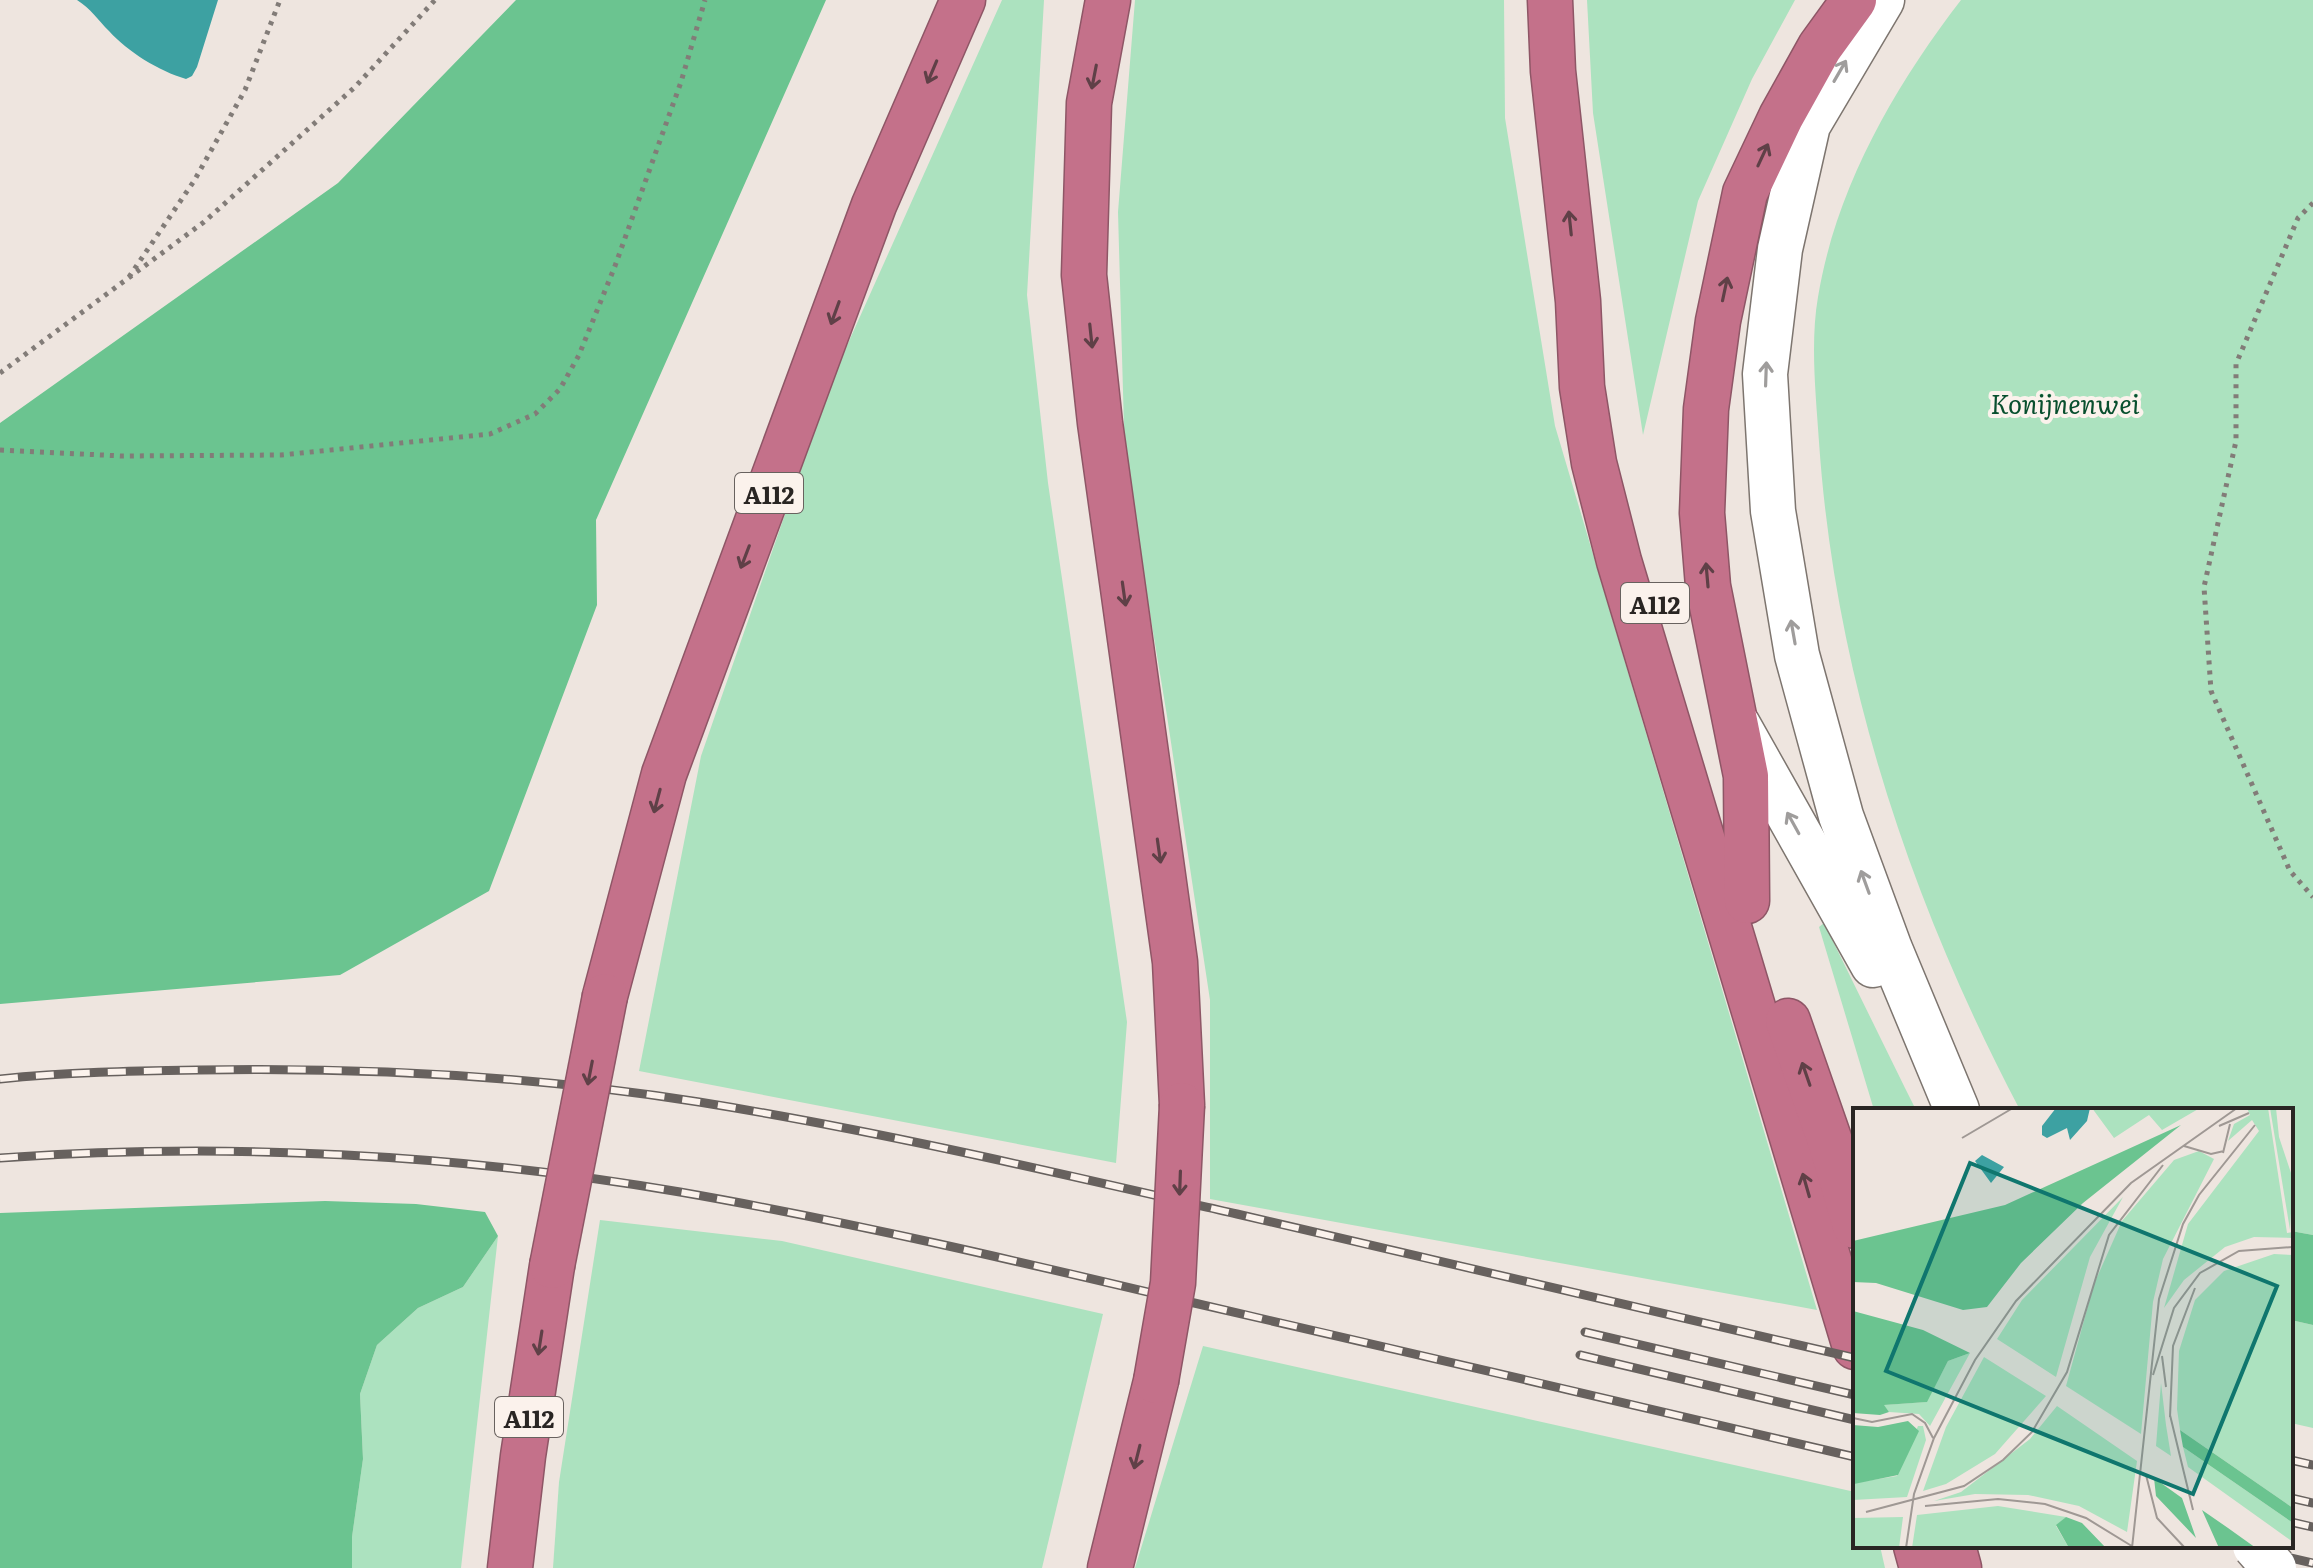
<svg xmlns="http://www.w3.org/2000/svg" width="2313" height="1568" font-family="Literata,serif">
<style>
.green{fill:#ace2bf}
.forest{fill:#6bc490}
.water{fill:#3da1a2}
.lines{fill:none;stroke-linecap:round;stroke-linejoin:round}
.minor-casing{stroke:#7d756f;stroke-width:47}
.highway-casing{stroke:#8e5666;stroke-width:47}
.path{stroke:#827c78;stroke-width:5;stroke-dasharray:4 6;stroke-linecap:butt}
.minor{stroke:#fff;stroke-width:44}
.highway{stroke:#c4718a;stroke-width:44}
.rail-casing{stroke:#67615e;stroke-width:9}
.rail{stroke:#fbf2ec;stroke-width:6;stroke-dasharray:18;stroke-linecap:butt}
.minor-bridge-casing{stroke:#7d756f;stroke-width:47;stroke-linecap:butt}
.highway-bridge-casing{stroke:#8e5666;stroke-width:47;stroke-linecap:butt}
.minor-bridge{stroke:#fff;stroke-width:44}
.highway-bridge{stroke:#c4718a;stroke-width:44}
.oneway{stroke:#9f9d9c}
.oneway2{stroke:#5f4047}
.labels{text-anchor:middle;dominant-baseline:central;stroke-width:8;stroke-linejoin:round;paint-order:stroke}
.shield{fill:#fbf2ec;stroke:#68625f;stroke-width:2}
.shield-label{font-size:24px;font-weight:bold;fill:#292523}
.park-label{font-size:26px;font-style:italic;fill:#084f2e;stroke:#fbf2ec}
.inset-road{fill:none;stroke:#9f9894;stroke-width:2}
.view{fill:#0f766e;fill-opacity:0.15;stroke:#0f766e;stroke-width:4}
.inset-edge{fill:none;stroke:#292523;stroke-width:4}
</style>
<rect width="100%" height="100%" fill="#eee5df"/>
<g class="green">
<polygon points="1002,0 1044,0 1027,295 1048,483 1127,1022 1116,1163 639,1071 701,756 832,379"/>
<polygon points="1135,0 1504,0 1505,118 1555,426 1817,1310 1210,1199 1210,1000 1167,716 1125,463 1118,212"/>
<polygon points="1587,0 1795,0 1752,79 1698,201 1643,435 1593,113"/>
<path d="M1961,0h352v1235l-22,-4v-121h-271c-109,-207 -185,-433 -201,-668 -3,-46 -9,-99 -1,-145 18,-109 76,-210 143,-297z"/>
<polygon points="1824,923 1905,1088 1916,1110 1874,1110 1819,927"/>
<polygon points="600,1220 782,1241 1103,1314 1042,1568 553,1568 559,1482"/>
<polygon points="498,1236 461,1568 352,1568 352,1537 363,1459 360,1394 377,1345 418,1308 463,1287"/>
<polygon points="2291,1320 2313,1325 2313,1428 2291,1423"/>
<polygon points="1203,1346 1855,1492 1855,1546 1880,1546 1885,1568 1135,1568"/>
</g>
<g class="forest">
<polygon points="516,0 826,0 596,520 597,605 489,891 340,975 0,1004 0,423 338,183"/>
<polygon points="325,1201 416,1204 485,1212 498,1236 463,1287 418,1308 377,1345 360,1394 363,1459 352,1537 352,1568 0,1568 0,1213"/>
<polygon points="2291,1231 2313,1235 2313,1325 2291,1320"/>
</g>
<path class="water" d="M77,0h141l-21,67 -5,9 -6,3c-27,-8 -58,-27 -77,-48 -11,-11 -18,-22 -32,-31z"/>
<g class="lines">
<defs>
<g id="minor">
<polyline points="1882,0 1808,125 1780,249 1765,374 1773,511 1797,655 1841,816 1890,949 1957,1110"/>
<polyline points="1738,725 1873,965"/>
</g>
<g id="highway">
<polyline points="1108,0 1089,103 1084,275 1100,423 1175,962 1182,1105"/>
<polyline points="1550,0 1553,71 1578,301 1582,387 1594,463 1619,561 1855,1347"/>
<polyline points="1747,901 1746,776 1708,586 1702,513 1706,409 1718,321 1745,193 1781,117 1820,47 1854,0"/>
<polyline points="605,996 664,774 874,205 963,0"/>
<polyline points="1788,1021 1832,1147 1855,1226"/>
<polyline points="1916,1546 1922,1568"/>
<polyline points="1953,1546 1959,1568"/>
<polyline points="510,1568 523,1456 552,1266"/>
<polyline points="1110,1568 1156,1381"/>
</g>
</defs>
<use href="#minor" class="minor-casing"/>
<use href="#highway" class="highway-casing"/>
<g class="path">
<polyline points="2313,203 2298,218 2236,364 2236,441 2204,587 2211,691 2290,871 2313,897"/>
<polyline points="129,277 194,181 245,90 280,0"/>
<polyline points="0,373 204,222 355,87 435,0"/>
<polyline points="0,450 122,456 281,455 490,434 535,414 560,389 579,355 615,266 681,82 705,0"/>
</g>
<use href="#minor" class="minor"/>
<use href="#highway" class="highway"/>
<defs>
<g id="rail">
<path d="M0,1079c66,-7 133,-8 199,-9 167,-3 335,6 500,32 181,29 359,71 538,112 206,48 412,96 618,144"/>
<path d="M0,1158c225,-16 458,-4 680,34 172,30 341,70 510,110 222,51 443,103 665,155"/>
<polyline points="1585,1332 1855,1395"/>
<polyline points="1580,1355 1855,1420"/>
<polyline points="2291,1460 2313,1465"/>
<polyline points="2291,1498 2313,1503"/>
<polyline points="2291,1522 2313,1527"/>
<polyline points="2239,1546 2313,1563"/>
</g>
</defs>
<use href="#rail" class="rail-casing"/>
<use href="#rail" class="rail"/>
<defs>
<polyline id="minor-bridge" points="2255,1546 2274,1568"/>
<g id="highway-bridge">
<polyline points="552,1266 605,996"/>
<polyline points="1156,1381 1173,1283 1182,1105"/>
</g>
</defs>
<use href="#minor-bridge" class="minor-bridge-casing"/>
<use href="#highway-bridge" class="highway-bridge-casing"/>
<use href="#minor-bridge" class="minor-bridge"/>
<use href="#highway-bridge" class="highway-bridge"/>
</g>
<defs><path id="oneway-shaft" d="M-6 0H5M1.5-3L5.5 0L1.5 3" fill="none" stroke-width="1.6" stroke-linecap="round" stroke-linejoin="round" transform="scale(2)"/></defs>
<g class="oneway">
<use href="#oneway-shaft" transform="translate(1840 71) rotate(-60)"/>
<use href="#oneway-shaft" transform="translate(1766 374) rotate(-88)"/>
<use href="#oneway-shaft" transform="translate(1793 632) rotate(-100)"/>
<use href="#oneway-shaft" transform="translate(1793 823) rotate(-119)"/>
<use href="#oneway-shaft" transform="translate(1865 882) rotate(-110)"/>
</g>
<g class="oneway2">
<use href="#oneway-shaft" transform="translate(932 72) rotate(113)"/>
<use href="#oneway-shaft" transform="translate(1094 77) rotate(101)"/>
<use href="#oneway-shaft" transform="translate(1763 155) rotate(-65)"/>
<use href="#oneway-shaft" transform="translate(1570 223) rotate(-96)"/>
<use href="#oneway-shaft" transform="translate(1725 289) rotate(-78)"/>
<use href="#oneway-shaft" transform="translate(835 313) rotate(110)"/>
<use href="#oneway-shaft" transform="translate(1091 336) rotate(84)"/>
<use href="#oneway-shaft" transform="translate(745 557) rotate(111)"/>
<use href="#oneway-shaft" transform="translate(1707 575) rotate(-95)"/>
<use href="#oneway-shaft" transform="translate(1124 594) rotate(82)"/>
<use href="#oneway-shaft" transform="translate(657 801) rotate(105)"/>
<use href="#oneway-shaft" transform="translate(1159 851) rotate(82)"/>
<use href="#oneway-shaft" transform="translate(590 1073) rotate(101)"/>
<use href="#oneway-shaft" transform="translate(1806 1074) rotate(-109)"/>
<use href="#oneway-shaft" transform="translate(1180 1183) rotate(92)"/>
<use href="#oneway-shaft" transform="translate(1806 1185) rotate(-106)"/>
<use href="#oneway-shaft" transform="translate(540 1343) rotate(99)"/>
<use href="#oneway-shaft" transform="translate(1137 1457) rotate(104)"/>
</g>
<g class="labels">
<g class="shield">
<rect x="735" y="473" width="68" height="40" rx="6"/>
<rect x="1621" y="583" width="68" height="40" rx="6"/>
<rect x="495" y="1397" width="68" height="40" rx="6"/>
</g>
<g class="shield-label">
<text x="769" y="493">A112</text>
<text x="1655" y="603">A112</text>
<text x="529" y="1417">A112</text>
</g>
<g class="park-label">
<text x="2065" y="402">Konijnenwei</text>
</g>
</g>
<g transform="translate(1853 1108)">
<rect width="440" height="440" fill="#eee5df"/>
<path d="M239,0h108l-38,22 -13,-15 -35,23zM394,0h21l19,125 6,-1v6l-39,-1 -29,10 -41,33 -20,28 24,-84 71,-93 -7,-11 -24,21 6,-17 16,-9zM417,0h6l3,29 14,42 -3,51zM346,43l15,8 -51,100 -10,43 -12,132 -75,-48 28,-102 28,-63 52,-61zM270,89l-33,60 -34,120 -59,-38 25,-39zM421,146l19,1v253l-113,-78 -3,-21 2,-58 16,-51 29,-29zM117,245l-40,73 -11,-12 -30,-2 -6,-7 43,-3 22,-41zM131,249l62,39 -51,58 -49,30 -23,7 23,-64zM308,275l5,42 5,31 -15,-10zM204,298l80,55 -10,71 -48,-26 -51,-11 -53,-1 -41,7 27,-9 69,-53zM65,318h5l3,14 -19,57 -54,3v-17l44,-7zM330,339l110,76v19l-105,-75zM145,398l68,11 -10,9 13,22h-157l5,-33zM50,409l-4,31h-46v-30z" fill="#ace2bf"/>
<path d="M328,17l-98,78 -62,60 -34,44 -24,3 -87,-27 -23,-1v-41l152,-36zM0,203l70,19 47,23 -22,8 -21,41 -43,3 5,7 -9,3 -27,-2zM55,313l11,10 -21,44 -44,9 -1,-59 25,2zM327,322l113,78v15l-110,-76zM301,370l28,20 14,40 -40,-42zM349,402l26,18 28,20h-37zM213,409l16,6 24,25h-37l-13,-23z" fill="#6bc490"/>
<path d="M203,0h34l-3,13 -17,19 -3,-12 -20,10 -5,-3v-9zM129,47l22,12 -13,16 -16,-22z" fill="#3da1a2"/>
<path class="inset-road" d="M366,18l30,-13M109,30l51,-30M331,38l27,8 13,-3M370,45l7,-29M309,248l4,31M300,267l21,-67 26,-35 39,-22 54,-4M317,307l23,95M317,309l3,-71 22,-58M0,310l19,4 40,-8 13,9 8,15M293,367l11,43 28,30M72,398l73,-7 47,5 41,14 49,30M13,404l98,-26 39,-26 29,-28 35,-60 42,-137 54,-70M53,440l8,-54 20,-56 41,-78 41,-59 115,-118 106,-75M279,440l27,-249 24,-75 16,-29 56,-70"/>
<path class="view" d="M117,55l307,123 -84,208 -307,-123z"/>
<rect width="440" height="440" class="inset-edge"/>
</g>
</svg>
